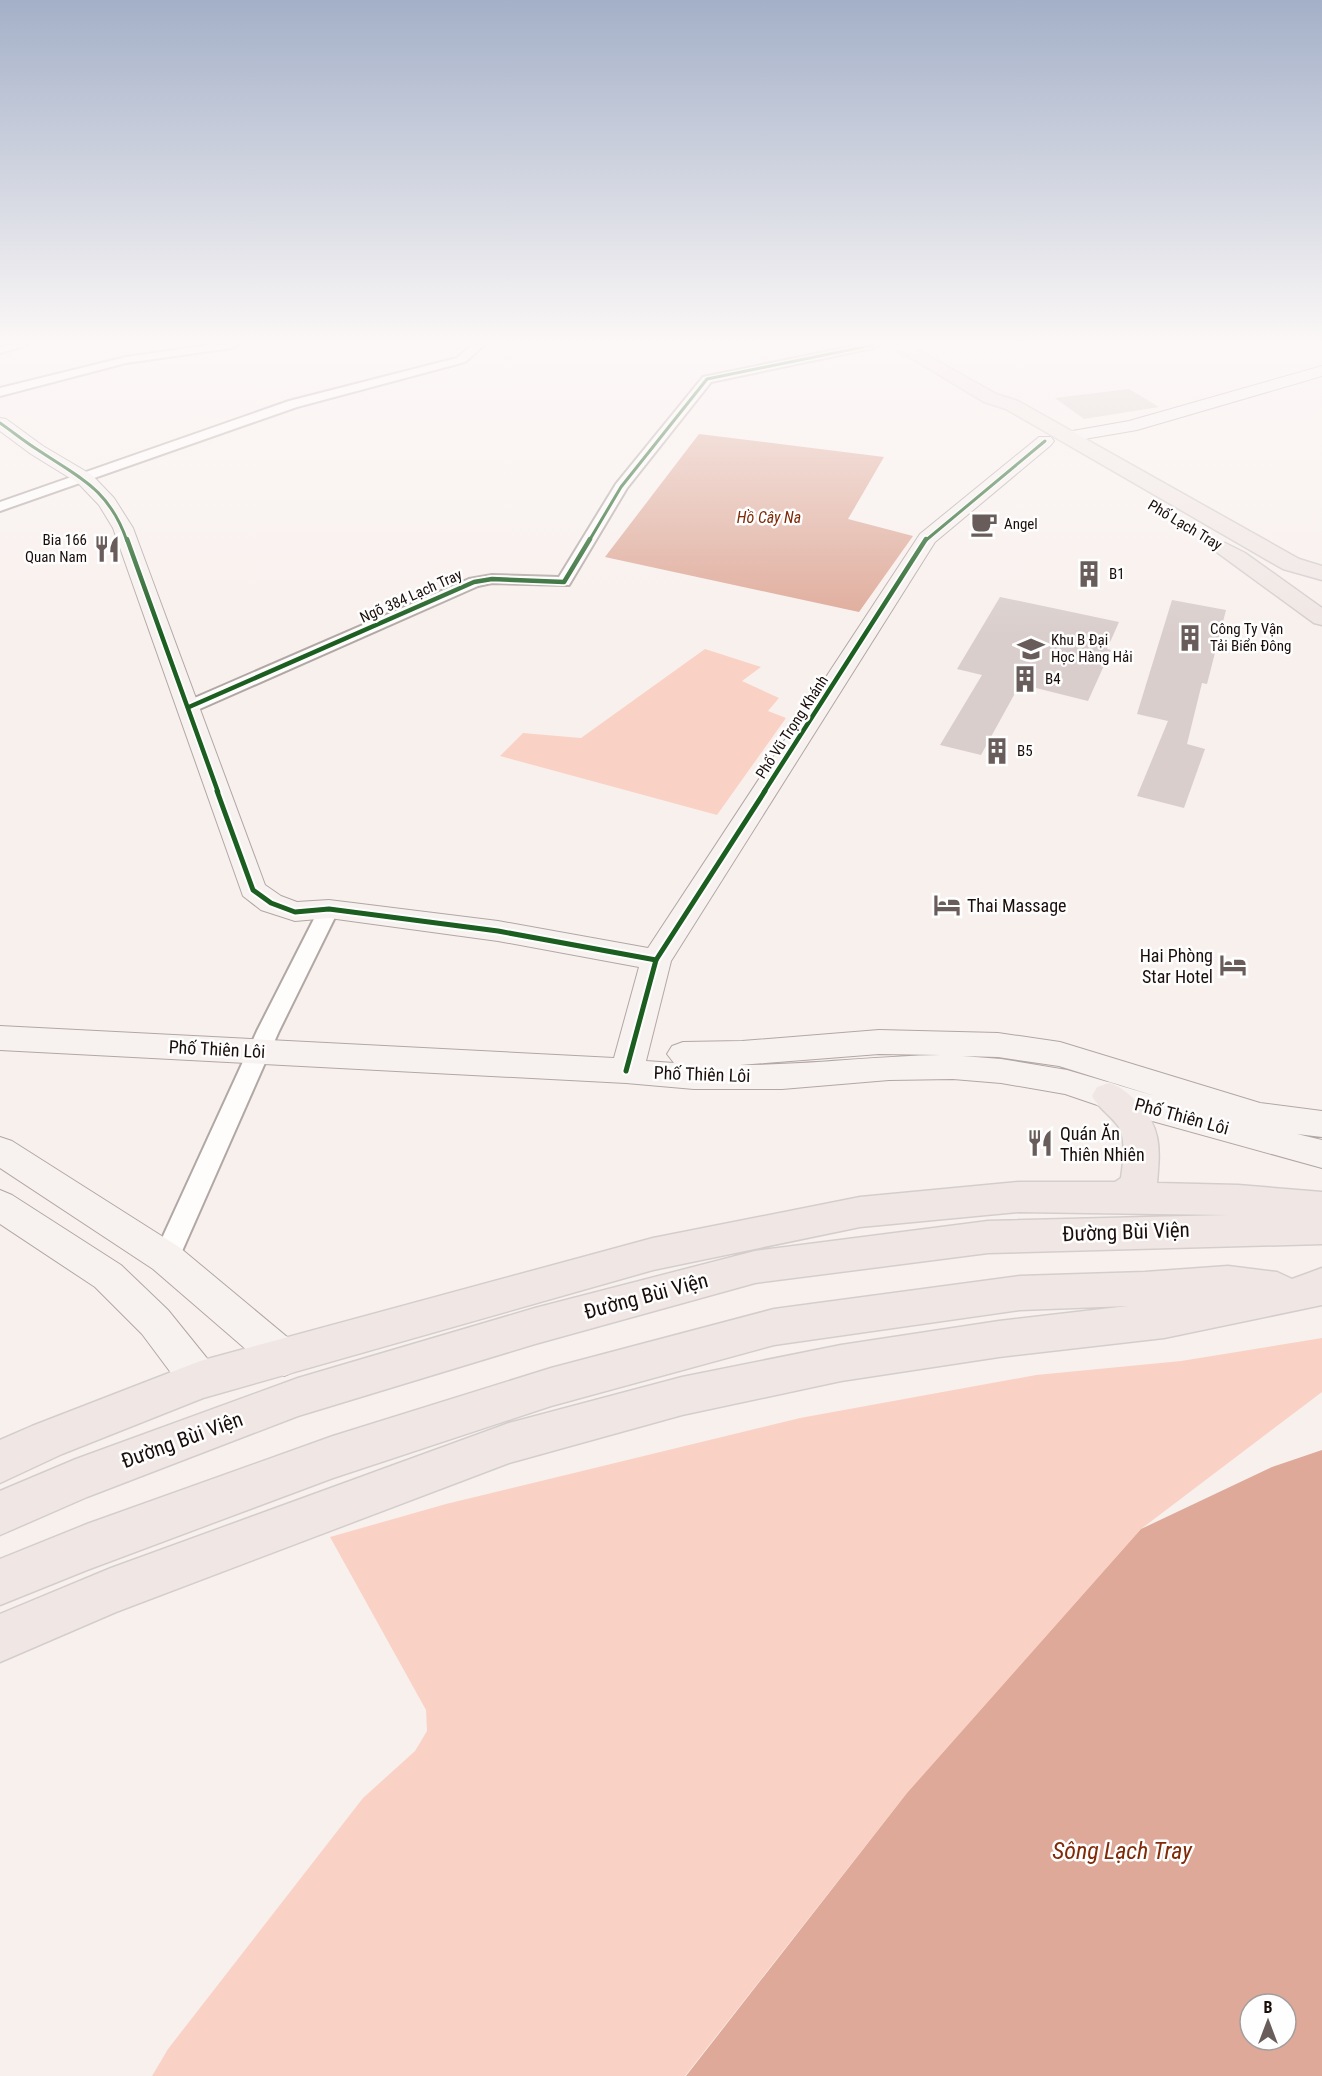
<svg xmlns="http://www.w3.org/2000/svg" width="1322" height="2076" font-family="'Roboto Condensed',sans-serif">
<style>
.green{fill:#fad2c5}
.water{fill:#dea998;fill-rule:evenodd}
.building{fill:#d9cecb}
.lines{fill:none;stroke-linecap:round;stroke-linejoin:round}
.street-casing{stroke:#b1a7a4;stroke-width:4}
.secondary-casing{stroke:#b1a7a4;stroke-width:2}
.primary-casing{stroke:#d3cecd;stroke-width:3}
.street{fill:#fefdfc;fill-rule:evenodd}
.secondary{fill:#f7f2f0;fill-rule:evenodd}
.primary{fill:#f0e7e4;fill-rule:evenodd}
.cycleway-far2-casing{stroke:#fefefe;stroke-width:5}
.cycleway-far1-casing{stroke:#fefefe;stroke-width:8}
.cycleway-casing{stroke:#fefefe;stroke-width:9}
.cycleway-far2{stroke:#1b5e20;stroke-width:3}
.cycleway-far1{stroke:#1b5e20;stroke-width:4.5}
.cycleway{stroke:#1b5e20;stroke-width:5}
.labels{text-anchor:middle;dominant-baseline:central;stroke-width:5;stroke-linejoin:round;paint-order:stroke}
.far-poi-label{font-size:15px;fill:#1a0e0b;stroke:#fefefe;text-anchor:start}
.far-street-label{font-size:15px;fill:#1a0e0b;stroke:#fefefe}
.far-water-label{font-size:16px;font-style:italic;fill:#802a07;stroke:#fefefe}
.poi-label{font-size:18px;fill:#1a0e0b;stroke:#fefefe;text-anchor:start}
.street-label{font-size:18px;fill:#1a0e0b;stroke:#fefefe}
.near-street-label{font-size:21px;fill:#1a0e0b;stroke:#fefefe}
.near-water-label{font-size:24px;font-style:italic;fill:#802a07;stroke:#fefefe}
</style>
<rect width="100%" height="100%" fill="#f8f0ed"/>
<g class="green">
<polygon points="705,649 761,667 742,681 779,698 768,711 786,718 717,815 500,756 523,733 581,738"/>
<polygon points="1322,1338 1322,1392 1141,1529 907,1793 685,2076 152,2076 168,2049 363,1798 415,1751 427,1731 426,1710 330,1537 446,1504 800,1418 1036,1375 1181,1361"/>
</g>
<g class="water">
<polygon points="699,434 884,457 848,519 913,536 859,612 605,557"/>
<path d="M1322,1450v626h-636l221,-283 234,-264 131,-62zM1250,2004h36v36h-36z"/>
</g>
<g class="building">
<polygon points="1129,389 1159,407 1084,419 1055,398"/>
<polygon points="1000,597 1119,622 1107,649 1111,650 1088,701 1020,684 981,755 940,745 982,675 957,669"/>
<polygon points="1172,600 1226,610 1207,684 1202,683 1187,744 1205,749 1184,808 1137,796 1168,721 1137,714"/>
</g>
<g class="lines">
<defs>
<g id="street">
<polygon points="9,345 28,345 0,353 0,347"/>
<polygon points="210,345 237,345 231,348 126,363 0,396 0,388 126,357"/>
<polygon points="472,345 484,345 465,362 297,407 0,511 0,502 289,401 457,358"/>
<polygon points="859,345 879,345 873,348 711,382 627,488 569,585 492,583 478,586 195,711 183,711 180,707 183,703 469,579 492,575 559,577 616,484 703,377"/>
<polygon points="329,902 336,904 339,909 279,1031 179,1258 175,1266 166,1269 157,1266 153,1258 257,1031 319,909 322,904"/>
</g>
<g id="secondary">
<polygon points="1322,366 1322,376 1137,430 1067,442 1061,441 1058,437 1061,433 1067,432 1129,421"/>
<path d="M0,418l6,1 37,27 49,29 22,23 19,30 132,357 16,11 16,6 32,-2 169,21 150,27 272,-414 119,-97h12l3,4 -3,4 -116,97 -264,419 -25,100 28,2 -7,-9 5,-8 11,-4 59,-1 137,-11 119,3 62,9 200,61 62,8v26l-25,-3 25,6v28l-213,-59 -44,-15 -64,-11 -48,-4 -64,1 -107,9h-88l-68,-6 -626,-33v-24l614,32 25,-91 -141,-26 -169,-23 -34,3 -34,-11 -18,-14 -130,-368 -14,-23 -21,-22 -47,-29 -31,-23zM879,1054l62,1c-67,1 -134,10 -201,10zM962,1056l36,1 61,9 96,30 -88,-26 -66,-11z"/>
<polygon points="0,1137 12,1141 179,1247 298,1346 303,1358 298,1370 284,1376 270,1370 153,1269 0,1168"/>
<polygon points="0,1190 12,1195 121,1265 168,1310 214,1367 220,1380 214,1393 200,1398 186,1393 142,1334 95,1287 0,1224"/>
</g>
<g id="primary">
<polygon points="890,345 909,345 996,394 1018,401 1299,559 1322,566 1322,580 1283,569 1006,409 984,402"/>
<polygon points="1225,543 1245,553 1322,608 1322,625 1314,623 1218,553 1214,549 1218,545"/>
<path d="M1109,1083c12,4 18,9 27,18 26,26 24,47 21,82l81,2 84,7v52l-334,9 -233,30 -220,61 -237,72 -211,81 -87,38v-44l76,-32 222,-81 237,-70 220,-57 233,-30 240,-6 -209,-3 -159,15 -207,43 -450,128 -141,56 -62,29v-43l32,-14 168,-65 453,-123 207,-41 159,-15h96l6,-4c2,-14 5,-35 -1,-49 -5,-10 -22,-21 -28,-33l5,-9z"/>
<polygon points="1228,1266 1277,1272 1292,1279 1322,1268 1322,1305 1164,1338 999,1357 841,1381 682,1415 509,1463 116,1612 0,1662 0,1614 111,1568 509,1423 682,1377 841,1345 999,1321 1128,1306 1020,1310 774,1345 551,1406 333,1478 87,1570 0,1605 0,1559 87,1524 333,1436 551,1368 774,1309 1020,1276 1145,1272"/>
</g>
</defs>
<use href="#street" class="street-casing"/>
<use href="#secondary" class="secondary-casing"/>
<use href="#primary" class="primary-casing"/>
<use href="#street" class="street"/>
<use href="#secondary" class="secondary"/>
<use href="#primary" class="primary"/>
<defs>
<g id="cycleway-far2">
<path d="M0,423c13,9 25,19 38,27 42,28 71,39 89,91"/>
<polyline points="589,541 621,487 707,379 873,345"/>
<polyline points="925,541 1045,441"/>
</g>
<g id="cycleway-far1">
<polyline points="127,539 218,792"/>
<polyline points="189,707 474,582 492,579 564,582 590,539"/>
<polyline points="764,792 926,539"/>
</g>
<g id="cycleway">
<polyline points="217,791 253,890 271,903 295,912 329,909 498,931 656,960"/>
<polyline points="626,1071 656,960 765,791"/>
</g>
</defs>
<use href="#cycleway-far2" class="cycleway-far2-casing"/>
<use href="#cycleway-far1" class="cycleway-far1-casing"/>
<use href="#cycleway" class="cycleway-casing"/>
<use href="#cycleway-far2" class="cycleway-far2"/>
<use href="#cycleway-far1" class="cycleway-far1"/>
<use href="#cycleway" class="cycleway"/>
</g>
<linearGradient id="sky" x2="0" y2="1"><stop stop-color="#a4b0c8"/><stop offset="0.54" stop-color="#fcf8f7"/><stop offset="1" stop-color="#fcf8f7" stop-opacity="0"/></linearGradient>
<rect width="1322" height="635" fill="url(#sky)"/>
<defs>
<symbol id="cafe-bare" viewBox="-9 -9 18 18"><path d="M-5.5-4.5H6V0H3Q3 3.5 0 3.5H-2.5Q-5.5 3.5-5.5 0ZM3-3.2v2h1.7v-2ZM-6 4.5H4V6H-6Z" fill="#685d5a" stroke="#fefefe" stroke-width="2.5" paint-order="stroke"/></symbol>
<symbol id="restaurant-bare" viewBox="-9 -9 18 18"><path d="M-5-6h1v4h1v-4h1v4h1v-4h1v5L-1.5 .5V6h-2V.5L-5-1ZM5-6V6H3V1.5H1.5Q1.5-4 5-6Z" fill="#685d5a" stroke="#fefefe" stroke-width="2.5" paint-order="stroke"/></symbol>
<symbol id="building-bare" viewBox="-9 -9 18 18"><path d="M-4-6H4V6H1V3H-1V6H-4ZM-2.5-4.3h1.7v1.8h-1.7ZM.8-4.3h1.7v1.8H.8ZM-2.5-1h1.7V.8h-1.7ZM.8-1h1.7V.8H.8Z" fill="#685d5a" stroke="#fefefe" stroke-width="2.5" paint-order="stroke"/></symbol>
<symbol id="university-bare" viewBox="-9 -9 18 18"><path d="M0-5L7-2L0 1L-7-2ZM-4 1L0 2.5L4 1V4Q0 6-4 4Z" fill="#685d5a" stroke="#fefefe" stroke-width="2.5" paint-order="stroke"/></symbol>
<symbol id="hotel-bare" viewBox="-9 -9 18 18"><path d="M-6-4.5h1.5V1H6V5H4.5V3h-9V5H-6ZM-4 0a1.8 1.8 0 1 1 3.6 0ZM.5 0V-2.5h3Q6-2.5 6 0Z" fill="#685d5a" stroke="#fefefe" stroke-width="2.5" paint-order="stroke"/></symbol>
</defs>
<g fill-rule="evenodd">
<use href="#cafe-bare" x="965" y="505" width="38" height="38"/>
<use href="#restaurant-bare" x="88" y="530" width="38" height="38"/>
<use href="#building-bare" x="1070" y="555" width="38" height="38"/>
<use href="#building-bare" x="1171" y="619" width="38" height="38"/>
<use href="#university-bare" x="1012" y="630" width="38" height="38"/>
<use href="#building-bare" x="1006" y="660" width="38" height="38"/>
<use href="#building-bare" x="978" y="732" width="38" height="38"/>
<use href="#hotel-bare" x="928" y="886" width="38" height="38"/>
<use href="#hotel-bare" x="1214" y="946" width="38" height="38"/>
<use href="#restaurant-bare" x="1021" y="1124" width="38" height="38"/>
</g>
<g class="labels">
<g class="far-poi-label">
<text x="1004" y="524">Angel</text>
<text x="87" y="540" text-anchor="end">Bia 166<tspan x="87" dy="17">Quan Nam</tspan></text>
<text x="1109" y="574">B1</text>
<text x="1210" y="629">Công Ty Vận<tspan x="1210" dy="17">Tải Biển Đông</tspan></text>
<text x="1051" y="640">Khu B Đại<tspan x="1051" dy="17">Học Hàng Hải</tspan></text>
<text x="1045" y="679">B4</text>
<text x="1017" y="751">B5</text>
</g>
<g class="far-street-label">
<text transform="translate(1185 525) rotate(31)">Phố Lạch Tray</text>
<text transform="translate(411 596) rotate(-24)">Ngõ 384 Lạch Tray</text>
<text transform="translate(792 727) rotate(-57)">Phố Vũ Trọng Khánh</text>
</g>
<g class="far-water-label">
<text x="769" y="517">Hồ Cây Na</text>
</g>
<g class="poi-label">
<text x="967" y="905">Thai Massage</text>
<text x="1213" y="955" text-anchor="end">Hai Phòng<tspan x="1213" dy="21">Star Hotel</tspan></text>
<text x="1060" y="1133">Quán Ăn<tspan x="1060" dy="21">Thiên Nhiên</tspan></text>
</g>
<g class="street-label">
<text transform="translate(217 1049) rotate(3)">Phố Thiên Lôi</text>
<text transform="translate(702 1074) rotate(2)">Phố Thiên Lôi</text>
<text transform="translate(1182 1116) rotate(15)">Phố Thiên Lôi</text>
</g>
<g class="near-street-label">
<text transform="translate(1126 1232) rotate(-2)">Đường Bùi Viện</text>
<text transform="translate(646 1296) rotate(-15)">Đường Bùi Viện</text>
<text transform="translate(182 1440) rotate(-20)">Đường Bùi Viện</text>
</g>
<g class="near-water-label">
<text x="1122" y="1851">Sông Lạch Tray</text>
</g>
</g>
<g transform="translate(1268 2022)"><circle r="28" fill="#fefefe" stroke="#a39e9d" stroke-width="1.5"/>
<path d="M0-4.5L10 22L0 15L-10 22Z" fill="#685d5a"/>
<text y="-9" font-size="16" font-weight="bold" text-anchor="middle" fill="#1a0e0b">B</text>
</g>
</svg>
